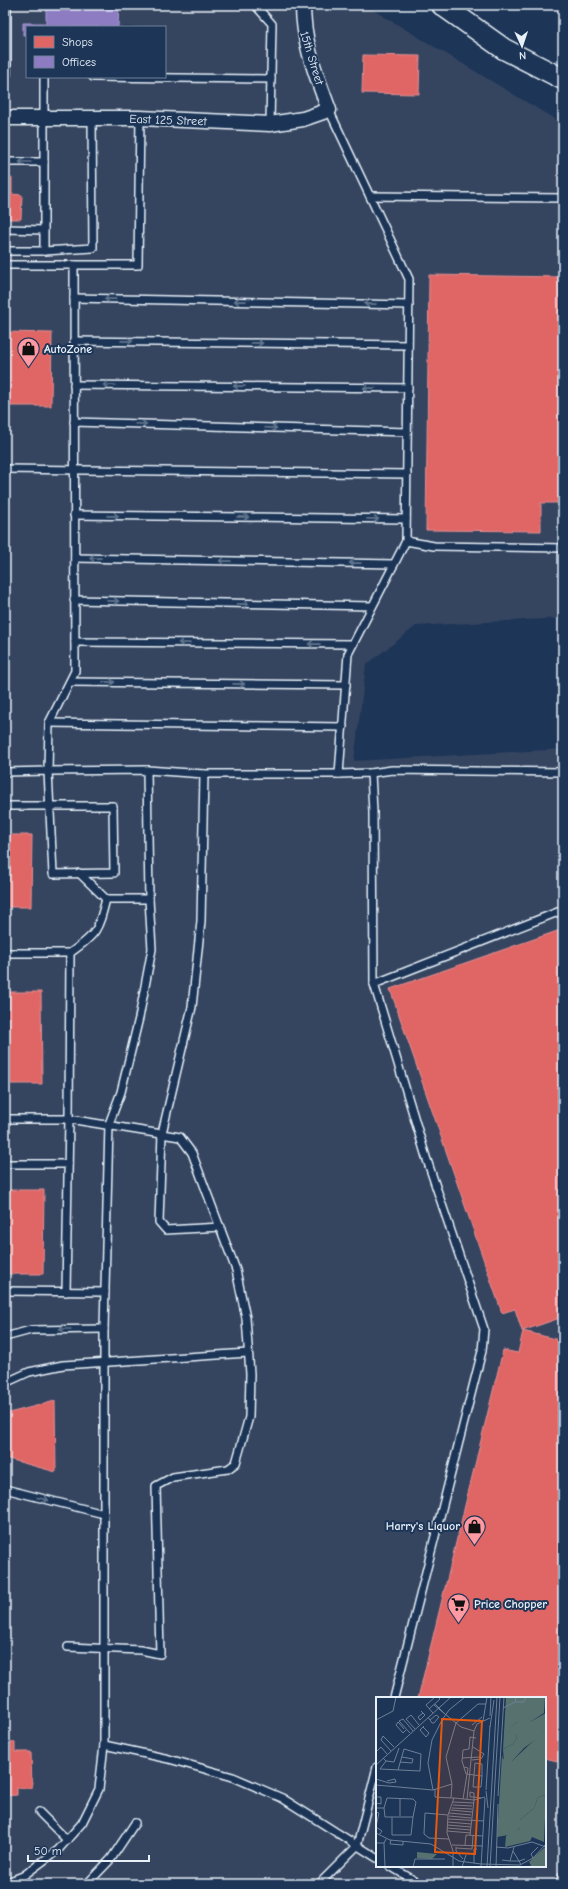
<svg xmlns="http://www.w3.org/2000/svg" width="568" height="1889" font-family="'Comic Neue',sans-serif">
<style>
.built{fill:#354461;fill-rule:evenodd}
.shops{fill:#e06666;stroke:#e29092}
.offices{fill:#8e7cc3;stroke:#a99fd3}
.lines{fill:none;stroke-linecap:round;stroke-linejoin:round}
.service-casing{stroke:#e8f1f8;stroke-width:10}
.minor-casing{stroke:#e8f1f8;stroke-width:17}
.secondary-casing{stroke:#e8f1f8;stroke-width:23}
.service{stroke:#1d3557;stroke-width:7}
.minor{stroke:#1d3557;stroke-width:14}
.secondary{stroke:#1d3557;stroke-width:20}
.oneway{stroke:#64778f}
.labels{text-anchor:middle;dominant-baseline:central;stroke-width:4;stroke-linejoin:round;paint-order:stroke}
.street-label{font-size:12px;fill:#e8f1f8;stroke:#1d3557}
.poi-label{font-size:12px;font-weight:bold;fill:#e8f1f8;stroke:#1d3557;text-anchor:start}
.inset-road{fill:none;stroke:#6e8097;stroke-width:1}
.view{fill:#e8590c;fill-opacity:0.15;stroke:#e8590c;stroke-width:2}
.inset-edge{fill:none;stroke:#e8f1f8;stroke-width:2}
</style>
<rect width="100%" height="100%" fill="#1d3557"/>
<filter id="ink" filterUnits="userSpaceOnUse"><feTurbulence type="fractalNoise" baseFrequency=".025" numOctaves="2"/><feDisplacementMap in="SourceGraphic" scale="8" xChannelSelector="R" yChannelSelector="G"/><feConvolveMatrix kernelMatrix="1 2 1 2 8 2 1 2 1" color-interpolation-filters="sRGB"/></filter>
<g filter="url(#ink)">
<path class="built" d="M5,5h360l198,119v494l-147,8 -50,39 -12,96 209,-12v1135h-558zM27,27h138v50h-138zM377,1698h168v168h-168z"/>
<g class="shops">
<polygon points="363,55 420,56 419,94 362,93"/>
<polygon points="5,178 12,178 12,194 22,195 21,219 5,219"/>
<polygon points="429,275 563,277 563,503 541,503 541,531 426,530"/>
<polygon points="5,332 52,333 51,406 5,406"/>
<polygon points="5,835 32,835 31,907 5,907"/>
<polygon points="563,929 563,1132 559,1134 563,1146 563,1317 522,1331 515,1309 502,1313 390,989"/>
<polygon points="5,992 41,992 42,1084 5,1084"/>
<polygon points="5,1190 44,1190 43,1274 5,1274"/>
<polygon points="523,1331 563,1341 563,1753 561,1762 545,1758 545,1698 418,1698 503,1350 518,1353"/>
<polygon points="55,1401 56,1472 5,1458 5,1414"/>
<polygon points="5,1742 15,1742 15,1752 31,1752 32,1788 17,1788 17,1795 5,1796"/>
</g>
<polygon class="offices" points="46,5 119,5 118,27 27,27 27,35 23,35 23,23 46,23"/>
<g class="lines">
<defs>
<g id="service">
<polyline points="255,5 272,24 270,124"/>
<polyline points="5,74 7,74 7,5"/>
<polyline points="44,77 44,251"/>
<polyline points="93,77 271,79"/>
<polyline points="329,110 409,279 406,541 348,654 339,774 371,773 373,812 374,984 426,1157 484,1329 482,1351 394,1698"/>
<polyline points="5,162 44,162"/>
<polyline points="370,196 563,198"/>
<polyline points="5,229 44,230"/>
<polyline points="5,251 44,251 93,248 92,118"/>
<polyline points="5,265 138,265 140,118"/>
<polyline points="74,265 75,671 49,723 48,771 147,770 204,774 339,774"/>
<polyline points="74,298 409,305"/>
<polyline points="74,341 408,345"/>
<polyline points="74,385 408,388"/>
<polyline points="74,422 407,432"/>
<polyline points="5,469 407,474"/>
<polyline points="74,515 406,519"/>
<polyline points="406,541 434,546 563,548"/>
<polyline points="75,558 394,564"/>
<polyline points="74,600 372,606"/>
<polyline points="75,642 353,644"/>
<polyline points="70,682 346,685"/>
<polyline points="49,723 343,727"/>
<polyline points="147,770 149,899 152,949 139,1018 121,1092 109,1124 104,1329 104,1745 169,1759 233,1777 282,1798 377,1858"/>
<polyline points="5,772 48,771 53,874 114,873 113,806 5,806"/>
<polyline points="371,773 392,770 563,772"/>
<polyline points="204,774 201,921 192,1007 162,1133 159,1222 166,1230 221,1227"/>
<polyline points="79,873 106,899 149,899"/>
<polyline points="5,953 70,953 69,1119 66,1292"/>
<path d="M70,953c27,-19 28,-22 36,-54"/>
<polyline points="374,984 563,910"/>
<polyline points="5,1119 69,1119 180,1137 192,1153 236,1270 246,1318 250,1374 249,1417 236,1463 228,1469 173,1477 156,1486 160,1654 141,1650 68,1647"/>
<polyline points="5,1164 68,1164"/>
<polyline points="5,1291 105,1292"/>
<polyline points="5,1337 31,1330 104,1329"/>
<polyline points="5,1383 29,1372 63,1365 248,1353"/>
<polyline points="5,1489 104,1514"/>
<polyline points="39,1812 67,1840"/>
<polyline points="390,1866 420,1884"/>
<polyline points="5,1883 23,1876 58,1850 82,1823 99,1789 104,1745"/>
<polyline points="87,1884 111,1859 135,1823"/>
<polyline points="319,1884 357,1846 377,1767"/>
<polyline points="559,1884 563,1875"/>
</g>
<path id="minor" d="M5,118h135l130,6 33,-5 26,-9c-13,-36 -26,-66 -26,-105"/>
<polyline id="secondary" points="442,5 504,49 563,79"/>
</defs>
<use href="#service" class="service-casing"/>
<use href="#minor" class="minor-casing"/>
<use href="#secondary" class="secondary-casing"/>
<use href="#service" class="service"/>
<use href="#minor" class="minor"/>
<use href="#secondary" class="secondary"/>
</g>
<defs><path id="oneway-shaft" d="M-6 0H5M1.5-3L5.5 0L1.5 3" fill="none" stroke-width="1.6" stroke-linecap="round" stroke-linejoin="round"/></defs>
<g class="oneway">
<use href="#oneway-shaft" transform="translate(25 162) rotate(-180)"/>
<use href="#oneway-shaft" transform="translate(110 299) rotate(-179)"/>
<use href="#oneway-shaft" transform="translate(240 301) rotate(-179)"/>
<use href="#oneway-shaft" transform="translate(370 304) rotate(-179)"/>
<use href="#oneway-shaft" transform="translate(127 341) rotate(1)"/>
<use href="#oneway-shaft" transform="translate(257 343) rotate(1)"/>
<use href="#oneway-shaft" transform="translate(109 385) rotate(-179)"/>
<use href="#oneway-shaft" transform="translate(239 386) rotate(-179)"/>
<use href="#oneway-shaft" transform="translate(369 388) rotate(-179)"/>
<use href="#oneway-shaft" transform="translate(141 424) rotate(2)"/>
<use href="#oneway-shaft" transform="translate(271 428) rotate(2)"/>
<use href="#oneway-shaft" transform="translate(113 516) rotate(1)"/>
<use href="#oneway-shaft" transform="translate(243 517) rotate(1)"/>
<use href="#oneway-shaft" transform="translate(373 519) rotate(1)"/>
<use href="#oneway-shaft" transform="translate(95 558) rotate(-179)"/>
<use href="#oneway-shaft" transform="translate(225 561) rotate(-179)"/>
<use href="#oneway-shaft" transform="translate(355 563) rotate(-179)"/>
<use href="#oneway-shaft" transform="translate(113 601) rotate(1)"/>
<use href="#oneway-shaft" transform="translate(243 604) rotate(1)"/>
<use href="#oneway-shaft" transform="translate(184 643) rotate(-179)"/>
<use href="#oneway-shaft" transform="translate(314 644) rotate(-179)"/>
<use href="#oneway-shaft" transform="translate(109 682) rotate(1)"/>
<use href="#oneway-shaft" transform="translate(239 684) rotate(1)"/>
<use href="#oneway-shaft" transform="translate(65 1329) rotate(180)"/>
<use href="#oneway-shaft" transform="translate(43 1499) rotate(14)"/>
</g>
</g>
<defs>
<symbol id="shop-pin" viewBox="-11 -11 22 30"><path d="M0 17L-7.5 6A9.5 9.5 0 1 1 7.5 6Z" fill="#ff9aa2" stroke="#1d3557"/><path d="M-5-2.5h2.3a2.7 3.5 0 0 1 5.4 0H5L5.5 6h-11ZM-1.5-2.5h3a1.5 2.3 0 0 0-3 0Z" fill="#111"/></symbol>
<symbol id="supermarket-pin" viewBox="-11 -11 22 30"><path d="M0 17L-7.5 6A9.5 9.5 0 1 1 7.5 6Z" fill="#ff9aa2" stroke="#1d3557"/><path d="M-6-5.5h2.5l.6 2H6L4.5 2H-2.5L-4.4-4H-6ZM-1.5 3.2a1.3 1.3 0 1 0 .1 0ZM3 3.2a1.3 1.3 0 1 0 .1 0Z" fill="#111"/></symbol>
</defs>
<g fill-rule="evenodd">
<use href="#shop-pin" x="16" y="336" width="25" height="34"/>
<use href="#shop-pin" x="462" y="1514" width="25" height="34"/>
<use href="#supermarket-pin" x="446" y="1592" width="25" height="34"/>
</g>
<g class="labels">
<g class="street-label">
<text transform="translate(312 58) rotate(73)">15th Street</text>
<text transform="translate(168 120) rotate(2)">East 125 Street</text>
</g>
<g class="poi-label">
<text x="44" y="349">AutoZone</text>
<text x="460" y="1526" text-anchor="end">Harry's Liquor</text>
<text x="474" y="1604">Price Chopper</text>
</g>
</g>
<g transform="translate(376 1697)">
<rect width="170" height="170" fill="#1d3557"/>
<path d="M130,0h39l-1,16 -14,9h-12l-8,5v7l6,-1 1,5 -4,6 -10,5zM170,32v66l-8,2 -4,11 -14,12 1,6 -7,8 -17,3 5,-82 1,4 9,2zM169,150l1,20h-18l3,-2 -2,-3z" fill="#56716e"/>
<path d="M170,16v16l-7,8 -15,11 -12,13 -8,2 -1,-14 10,-5 4,-6 -1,-4h-6l-1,-7 9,-5h12zM170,98l-2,47 -12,-5 -2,4 -25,6 1,-11 13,-7 1,-9 14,-12 4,-11zM41,155l20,2 -5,5 -15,-1z" fill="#56716e"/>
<path class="inset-road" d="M139,5h9l2,-5M59,7l10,10M58,8l27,22 13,4 -7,68M127,11l12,-6 1,-5M53,12l11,-10 -2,-2M45,14l4,4 -5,5 -2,-3 5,-4M57,16l-7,-8 9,-8M114,19l1,-19M52,20l4,6h2l5,-6 -3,-2 -6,5M0,23l17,-9 3,-14M107,24l4,-24M96,28l10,-8M47,30l6,6 -3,4 -6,-7 4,-4M114,30l4,-27M28,32l-6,-7 -2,3 7,8 3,-3M39,32l-9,-10 5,-4 8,10M98,34l3,-7 13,-6M34,36l-11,-12 4,-2 10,12M15,54l-10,-11 2,-4 11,11M0,55l5,-5 6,7M7,61l3,3 -6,8 40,2 1,-17 -17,-5 -6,21M86,61l18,-1M96,63l9,-1 3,-5 -11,-7M10,64l8,1 5,-14M24,65l12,1 1,-4 -11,-2M99,66l-2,24h8l1,-11 -16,-2 -4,-13 1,-11 6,-1 1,-12 6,1M99,66l7,1v12M0,68l75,-68M0,82l13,4 7,-1 -1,-3 -8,2M76,87l-19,6 -5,-27 4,-23 10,-20 7,-10 16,-13M0,88l57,5M59,92v8l16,1M110,93l4,-64M110,94l2,17M122,99l6,-99M0,100h5v7l-5,-1M78,101l20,2 -4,35M105,101l-7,-1h-4v-5l4,1v7l11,-3M24,102v17M87,102l5,-31 -4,-1M77,105l21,1M77,108l19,1M0,111h8l1,9h28l-2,18h-19v-18M8,111l3,-10 26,1 3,3 -3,15M76,111l20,1M75,113l21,2M0,115l3,1 -3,14M73,116l22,2M72,118l-23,-2 -1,21 5,4 20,1M73,119l22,2M72,122l36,2M72,125l23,2M71,128l24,2M0,130l6,4 -3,4M71,131l24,2M71,134l24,2M0,136l14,7 41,4 28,17 22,3 39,1 13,-7 13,-14M15,143l-1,4 13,1v-4M0,146h8l2,-4M8,146l1,24M76,148l31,1M89,148l1,-10 17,1M80,150v4l7,8M120,150l12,1 24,-6 14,5M80,151l16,1 1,-13M137,154l6,10 6,-2M157,161l-2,-4 7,-7M126,163l8,1 4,-14M134,164h9l2,4M98,166v-14h3M37,170l2,-8h30M77,170v-16l-6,-18 1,-18 6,-17h-3l1,-14 -6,-27 10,-34 22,-19h8M86,170l4,-12M105,170l4,-69M111,170l10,-170M114,170l10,-170M120,170l2,-63"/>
<path class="view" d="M66,22l40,2 -7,133 -40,-2z"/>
<rect width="170" height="170" class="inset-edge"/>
</g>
<rect width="568" height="1889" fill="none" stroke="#1d3557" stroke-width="20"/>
<rect x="10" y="10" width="548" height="1869" fill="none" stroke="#e8f1f8" stroke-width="1.5" filter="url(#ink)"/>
<rect x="26" y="26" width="140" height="52" fill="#1d3557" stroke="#6e8097"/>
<rect x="34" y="36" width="20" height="12" fill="#e06666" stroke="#6e8097"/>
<text x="62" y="46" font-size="12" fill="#e8f1f8">Shops</text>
<rect x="34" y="56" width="20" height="12" fill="#8e7cc3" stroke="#6e8097"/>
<text x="62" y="66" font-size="12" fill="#e8f1f8">Offices</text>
<g transform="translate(522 46) rotate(177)" stroke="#1d3557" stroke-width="3" paint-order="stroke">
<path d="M0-3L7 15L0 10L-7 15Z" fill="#e8f1f8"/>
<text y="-6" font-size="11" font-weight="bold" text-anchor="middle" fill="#e8f1f8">N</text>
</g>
<path d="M28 1855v6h121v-6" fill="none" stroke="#e8f1f8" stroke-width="2"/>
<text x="34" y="1855" font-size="12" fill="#e8f1f8" stroke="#1d3557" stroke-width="3" paint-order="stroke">50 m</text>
</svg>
